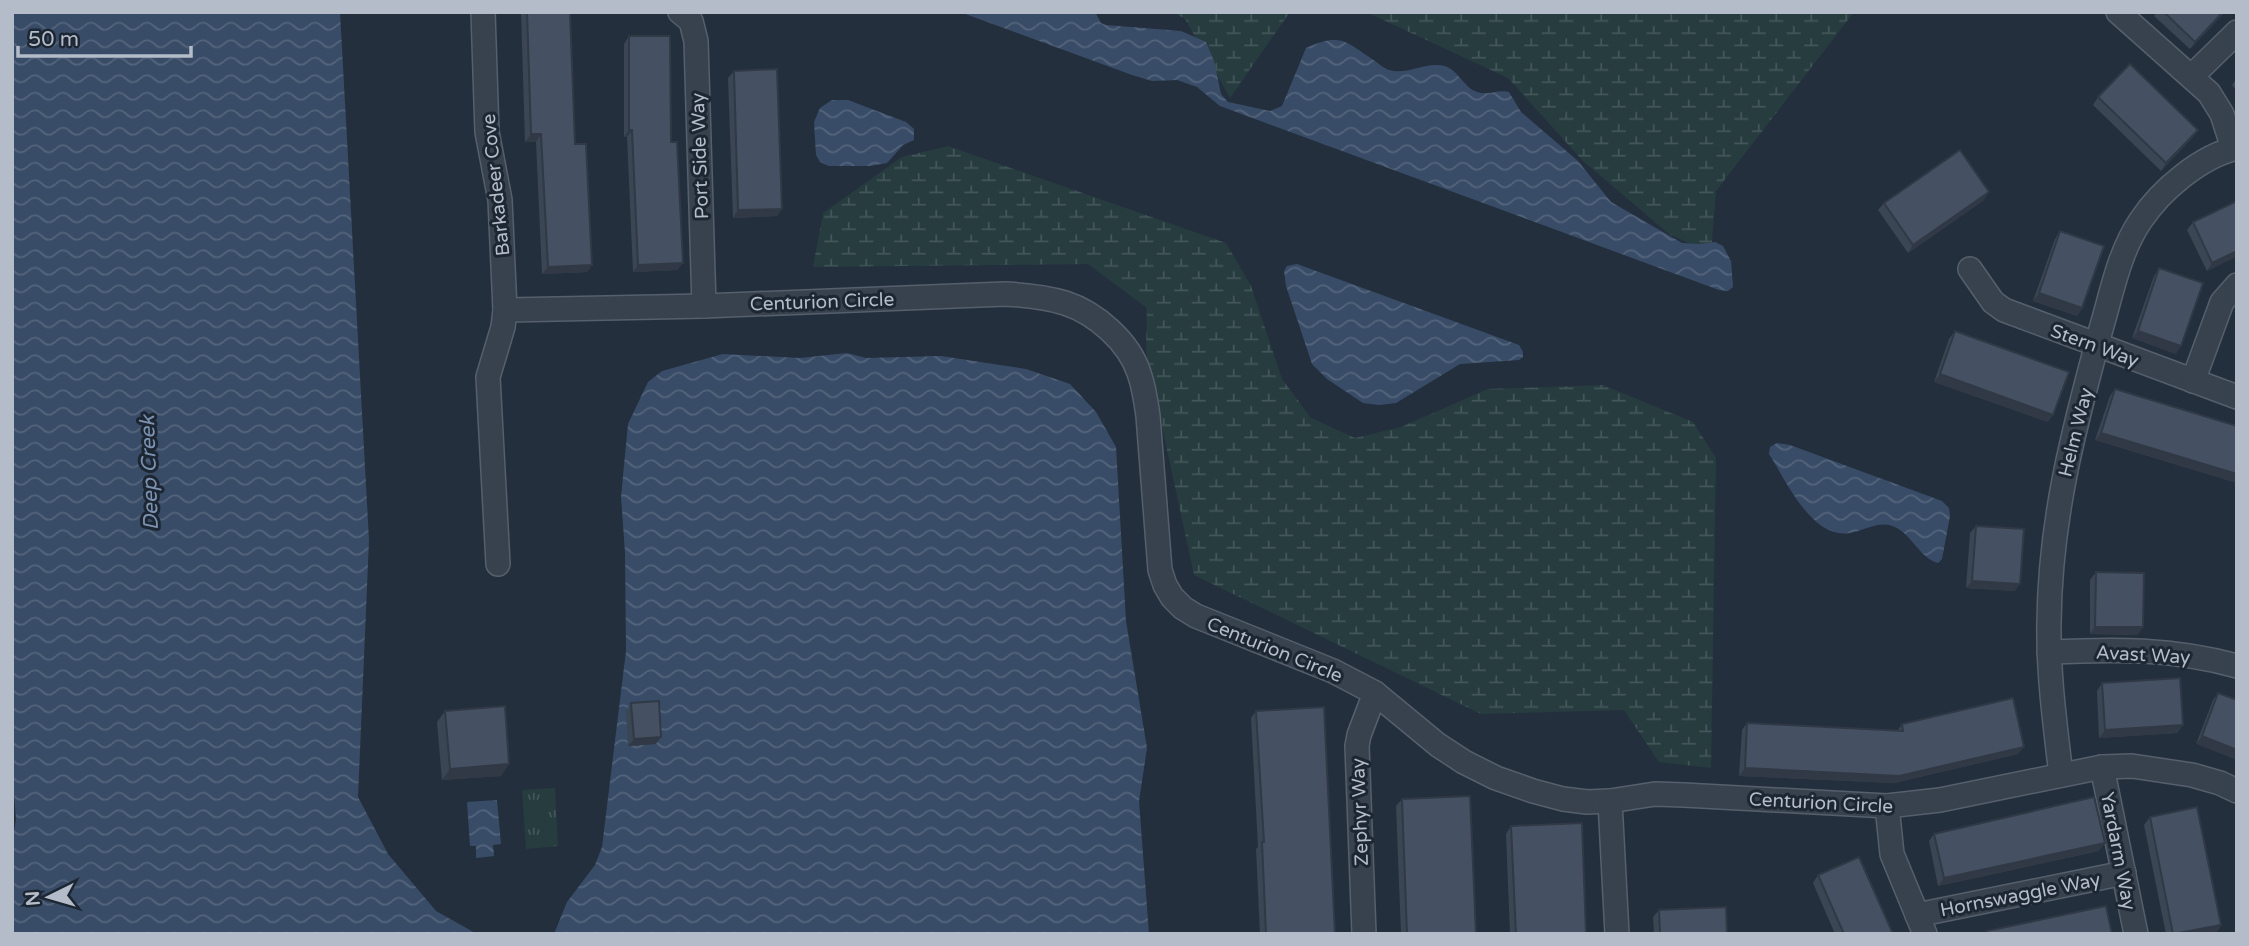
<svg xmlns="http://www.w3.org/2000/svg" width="2249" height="946" viewBox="0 0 2249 946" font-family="'Varela Round',sans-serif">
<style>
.grass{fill:url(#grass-tufts)}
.wetland{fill:url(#wetland-marsh)}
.water{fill:url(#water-waves)}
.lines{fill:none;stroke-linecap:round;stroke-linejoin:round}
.street-casing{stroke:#565f6c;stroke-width:26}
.street{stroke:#38414e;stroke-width:23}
.wall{fill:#3b4654}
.shaded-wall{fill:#303945}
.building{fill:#455162;stroke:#303945;stroke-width:2}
.labels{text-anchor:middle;stroke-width:6;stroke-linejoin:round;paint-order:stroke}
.street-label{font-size:19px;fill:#b4bcc9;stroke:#1d2633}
.water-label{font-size:21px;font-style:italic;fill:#7c92b1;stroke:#1d2633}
</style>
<defs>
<pattern id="grass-tufts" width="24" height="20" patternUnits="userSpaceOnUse" patternTransform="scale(1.75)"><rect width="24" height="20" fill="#263c3f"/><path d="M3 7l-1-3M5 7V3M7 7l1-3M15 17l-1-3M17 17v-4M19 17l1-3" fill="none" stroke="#435659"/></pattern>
<pattern id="wetland-marsh" width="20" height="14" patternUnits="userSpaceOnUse" patternTransform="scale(1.75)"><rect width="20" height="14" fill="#263c3f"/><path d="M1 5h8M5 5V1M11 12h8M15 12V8" fill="none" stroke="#435659"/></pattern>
<pattern id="water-waves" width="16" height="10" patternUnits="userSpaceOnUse" patternTransform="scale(1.75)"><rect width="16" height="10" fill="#394c67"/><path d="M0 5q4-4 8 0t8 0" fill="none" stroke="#53647b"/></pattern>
</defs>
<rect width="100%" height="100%" fill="#242f3e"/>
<!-- grass -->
<path class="grass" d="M555,788L558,846L526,849L522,790Z"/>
<!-- wetland -->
<g class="wetland">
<path d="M1173,12H1290L1230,98L1185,19Z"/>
<path d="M1366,12H1854L1716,191L1711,253L1669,234L1583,161L1508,78Z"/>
<path d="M948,146L1226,243L1251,286L1282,379L1311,418L1355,438L1401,427L1488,389L1603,385L1693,422L1716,458L1711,768L1659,762L1624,710L1481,714L1194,575L1146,352L1147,308L1088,264L813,267L823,213L902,157Z"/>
</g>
<!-- water -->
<g class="water">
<path d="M12,12H340L369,540L358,797L388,854L436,911L477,934H12V845L16,819L12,770Z"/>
<path d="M960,12H1095L1101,23L1106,25L1181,31L1206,42L1214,61L1221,94L1228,102L1270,111L1282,106L1306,48C1341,32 1346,42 1375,61C1379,64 1385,69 1389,70C1405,75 1422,64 1438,65C1457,65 1462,87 1477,92C1488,96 1498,89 1509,92L1521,112L1578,161L1611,202L1682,243L1699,244L1715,242L1723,246L1731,261L1733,287L1728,291L1719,290L1220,106L1197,87L1177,80L1152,81L1132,75Z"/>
<path d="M832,100H848L906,122L914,129V140L903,145L887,163L870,166H829L820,162L816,155L814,122L820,108Z"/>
<path d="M1297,264L1519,345L1523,352V357L1519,360L1460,364L1396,403L1379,405L1363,403L1327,379L1312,364L1286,286L1284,271L1287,266Z"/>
<path d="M847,353L866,358L941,356L1026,369L1070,384L1096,412L1116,447L1126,621L1147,748L1139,801L1149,934H554L567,902L595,865L602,847L626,651L625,552L621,497L628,424L648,382L662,371L723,354L800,358Z"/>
<path d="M1777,443L1790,445L1942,501L1949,508L1950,516L1942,559L1938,563C1919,558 1911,532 1892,526C1879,521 1863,531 1850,533C1812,540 1786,480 1769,454L1770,447Z"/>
<path d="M497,800L501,844L493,845L494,856L476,858V846H470L467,802Z"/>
</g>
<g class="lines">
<defs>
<g id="street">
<path d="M483,12L487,132L500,200L505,310L503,327L488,377L498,564"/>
<path d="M680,12L691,21L696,41L704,306"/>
<path d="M2118,12L2209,93L2222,114L2233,148"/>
<path d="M2192,76L2237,32"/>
<path d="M1970,269L1993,302L2004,310L2237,397"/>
<path d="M505,310L704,306L1005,294C1026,295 1046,297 1065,303C1096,313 1129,342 1139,373C1144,387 1146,401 1148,416L1160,570L1165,585L1172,597L1183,608L1196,616L1333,671L1358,684L1375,693L1438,745L1464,762L1496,778L1533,791L1563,799L1587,802L1610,801L1655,794L1684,795L1887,806L1940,800L2102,767L2132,766L2192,775L2220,783L2237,791"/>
<path d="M2193,381L2222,302L2237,285"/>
<path d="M2049,652C2115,649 2172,648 2237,666"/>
<path d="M2102,767L2136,934"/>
<path d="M2061,775C2055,724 2048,673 2049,622C2050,518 2074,428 2101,329C2112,292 2119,252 2141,220C2161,190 2201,156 2237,148"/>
<path d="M1610,801L1617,934"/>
<path d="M1887,806L1892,854L1925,934"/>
<path d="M1917,915L2124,873"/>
<path d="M1364,934L1357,746L1359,735L1375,693"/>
</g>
</defs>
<!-- street casing -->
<use href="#street" class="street-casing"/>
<!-- street -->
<use href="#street" class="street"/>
</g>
<!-- wall -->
<g class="wall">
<path d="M521,12H570L575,144L592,265L587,272L542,274L536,142H525Z"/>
<path d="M2157,12H2225L2190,49L2154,16Z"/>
<path d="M629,36L671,142L683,263L677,270L633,272L627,137H624V44Z"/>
<path d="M734,71L782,209L777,216L733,218L728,78Z"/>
<path d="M2237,78V91L2232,85Z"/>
<path d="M2098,97L2198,130L2192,138L2161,171L2093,105Z"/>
<path d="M1984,200L1908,253L1878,210L1884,203Z"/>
<path d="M2193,222L2237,256L2207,271L2187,230Z"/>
<path d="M2060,231L2082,308L2077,316L2033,301L2055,239Z"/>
<path d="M2159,268L2176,354L2132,338L2154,276Z"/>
<path d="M1955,331L2048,422L1934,382L1949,339Z"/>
<path d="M2115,389L2237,426V483L2095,440L2110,396Z"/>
<path d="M1976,526L2015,591L1966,588L1970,533Z"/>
<path d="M2096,572L2138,635L2090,634V580Z"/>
<path d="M2102,683L2183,725L2177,733L2099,738L2097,691Z"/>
<path d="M2218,693L2237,700L2196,744L2213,700Z"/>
<path d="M631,703L656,744L628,746L626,711Z"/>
<path d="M445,711L501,776L442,780L437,722Z"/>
<path d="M1256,711L1335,934H1260L1256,849L1258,847L1251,718Z"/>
<path d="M1747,723L1898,730L1902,724L2018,754L1894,783L1739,776L1742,730Z"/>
<path d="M1402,799L1476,934H1401L1396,806Z"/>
<path d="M2150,817L2221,925L2216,933L2210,934H2166L2144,825Z"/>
<path d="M1511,826L1586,934H1510L1506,834Z"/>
<path d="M1934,834L2099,851L1938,886L1929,841Z"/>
<path d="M1818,875L1893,934H1835L1813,883Z"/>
<path d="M1659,910L1727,934H1654L1653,917Z"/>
</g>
<!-- shaded-wall -->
<g class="shaded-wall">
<path d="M2223,12H2225L2190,49L2195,42Z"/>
<path d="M629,130H632L627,137H624Z"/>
<path d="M2198,130L2192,138L2161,171L2166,163Z"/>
<path d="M531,134H541L536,142H525Z"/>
<path d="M1989,192L1984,200L1908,253L1913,245Z"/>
<path d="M782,209L777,216L733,218L738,210Z"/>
<path d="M2237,251V256L2207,271L2212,263Z"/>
<path d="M683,263L677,270L633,272L638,265Z"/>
<path d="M592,265L587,272L542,274L548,267Z"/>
<path d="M2039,293L2082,308L2077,316L2033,301Z"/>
<path d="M2138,331L2181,346L2176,354L2132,338Z"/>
<path d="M1940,374L2053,415L2048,422L1934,382Z"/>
<path d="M2101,433L2237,474V483L2095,440Z"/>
<path d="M1972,581L2020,584L2015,591L1966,588Z"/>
<path d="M2095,627H2143L2138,635L2090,634Z"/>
<path d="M2183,725L2177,733L2099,738L2105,730Z"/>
<path d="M2202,736L2237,750V760L2196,744Z"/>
<path d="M661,737L656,744L628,746L634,739Z"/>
<path d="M2024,747L2018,754L1894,783L1739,776L1745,768Z"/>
<path d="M509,764L501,776L442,780L450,769Z"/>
<path d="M2105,843L2099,851L1938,886L1944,878Z"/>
<path d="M2221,925L2216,933L2210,934H2178Z"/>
</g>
<!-- building -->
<g class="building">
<path d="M527,12H570L575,144H586L592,265L548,267L541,134H531Z"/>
<path d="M2164,12H2223L2195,42Z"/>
<path d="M629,36H670L671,142H677L683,263L638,265L632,130H629Z"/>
<path d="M2130,64L2198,130L2166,163L2098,97Z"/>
<path d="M777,69L782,209L738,210L734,71Z"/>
<path d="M1960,150L1989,192L1913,245L1884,203Z"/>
<path d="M2237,201V251L2212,263L2193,222Z"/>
<path d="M2060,231L2104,246L2082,308L2039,293Z"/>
<path d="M2159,268L2203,283L2181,346L2138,331Z"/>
<path d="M1955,331L2069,372L2053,415L1940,374Z"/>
<path d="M2115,389L2237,426V474L2101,433Z"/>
<path d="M1976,526L2024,529L2020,584L1972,581Z"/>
<path d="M2096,572L2144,573L2143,627H2095Z"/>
<path d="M2180,678L2183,725L2105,730L2102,683Z"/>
<path d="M2218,693L2237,700V750L2202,736Z"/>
<path d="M2013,698L2024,747L1899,776L1745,768L1747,723L1903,731L1902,724Z"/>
<path d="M659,701L661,737L634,739L631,703Z"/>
<path d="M505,706L509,764L450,769L445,711Z"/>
<path d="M1324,707L1335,934H1266L1262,842H1264L1256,711Z"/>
<path d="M1470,796L1476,934H1407L1402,799Z"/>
<path d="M2094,797L2105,843L1944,878L1934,834Z"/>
<path d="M2197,807L2221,925L2173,934L2150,817Z"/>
<path d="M1582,823L1586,934H1516L1511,826Z"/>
<path d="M1859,857L1893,934H1844L1818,875Z"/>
<path d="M2106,906L2112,934H1988L1987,931Z"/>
<path d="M1726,907L1727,934H1660L1659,910Z"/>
</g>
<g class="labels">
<!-- street labels -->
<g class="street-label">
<text transform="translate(699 156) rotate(-92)" y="7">Port Side Way</text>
<text transform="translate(495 185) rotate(-96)" y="7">Barkadeer Cove</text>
<text transform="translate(822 301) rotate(-2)" y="7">Centurion Circle</text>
<text transform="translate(2095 345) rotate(20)" y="7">Stern Way</text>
<text transform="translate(2075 432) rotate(-76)" y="7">Helm Way</text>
<text transform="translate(1275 649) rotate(22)" y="7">Centurion Circle</text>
<text transform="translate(2143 654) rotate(3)" y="7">Avast Way</text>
<text transform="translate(1821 802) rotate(3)" y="7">Centurion Circle</text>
<text transform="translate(1359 812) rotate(-92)" y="7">Zephyr Way</text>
<text transform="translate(2119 851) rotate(79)" y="7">Yardarm Way</text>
<text transform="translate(2020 894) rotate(-11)" y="7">Hornswaggle Way</text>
</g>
<!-- water labels -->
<g class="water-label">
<text transform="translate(149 473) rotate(-92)" y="7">Deep Creek</text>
</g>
</g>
<!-- border -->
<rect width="2249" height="946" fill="none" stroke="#b4bcc9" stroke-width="28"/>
<!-- north arrow -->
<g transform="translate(49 897) rotate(265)" stroke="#1d2633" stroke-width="5" paint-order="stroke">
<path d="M0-5L12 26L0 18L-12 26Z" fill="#b4bcc9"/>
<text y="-10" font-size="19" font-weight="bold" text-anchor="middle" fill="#b4bcc9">N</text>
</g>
<!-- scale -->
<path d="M18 46v10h173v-10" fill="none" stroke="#b4bcc9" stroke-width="3.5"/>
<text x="28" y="46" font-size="21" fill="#b4bcc9" stroke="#1d2633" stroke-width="5" paint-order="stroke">50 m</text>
</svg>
